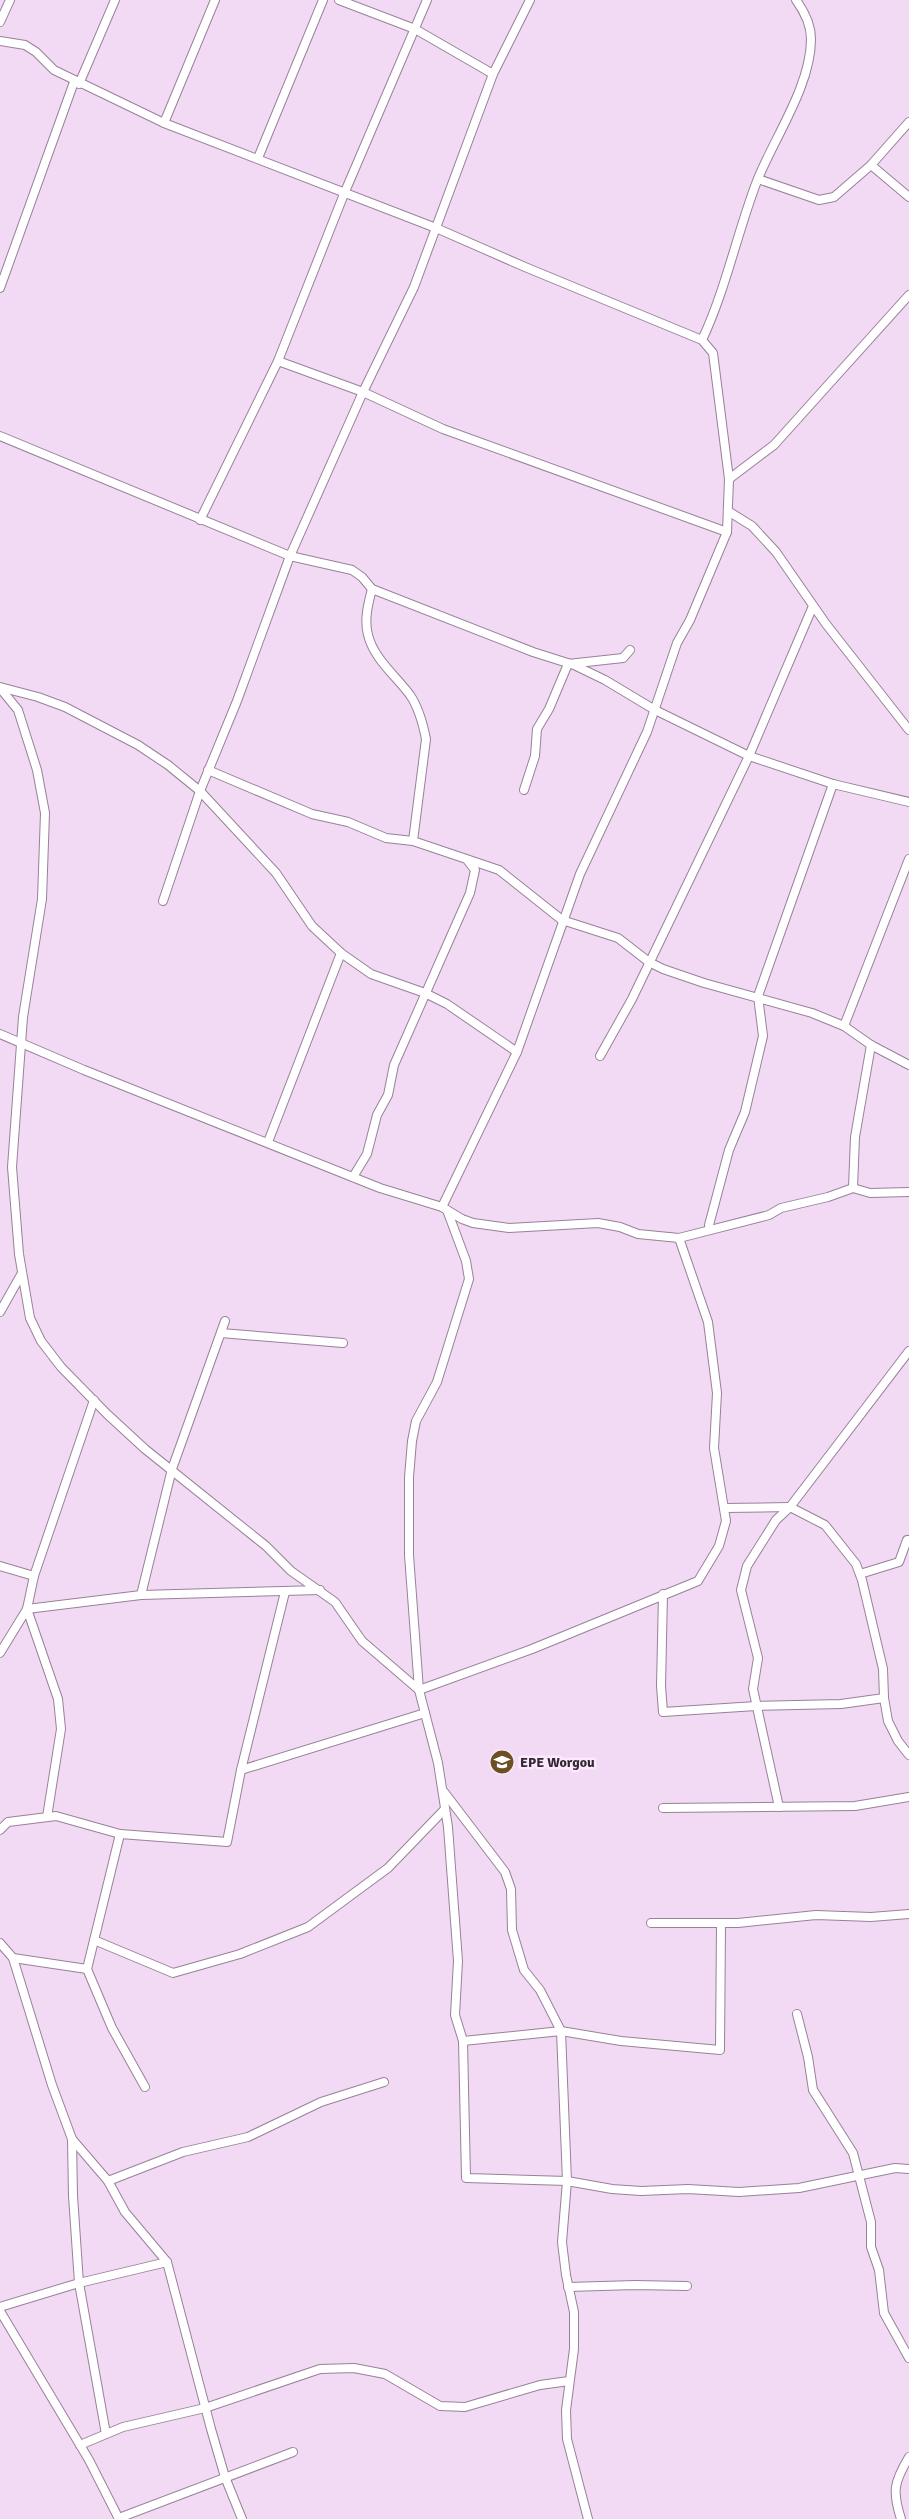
<svg xmlns="http://www.w3.org/2000/svg" width="909" height="2519" viewBox="0 0 909 2519" font-family="Signika,sans-serif">
<style>
.lines{fill:none;stroke-linecap:round;stroke-linejoin:round}
.minor-casing{stroke:#988199;stroke-width:10}
.minor{stroke:#fff;stroke-width:8}
.labels{text-anchor:middle;stroke-width:5;stroke-linejoin:round;paint-order:stroke}
.poi-label{font-size:14px;font-weight:bold;fill:#332933;stroke:#fde9fe;text-anchor:start}
</style>
<rect width="100%" height="100%" fill="#f3daf4"/>
<g class="lines">
<defs>
<g id="minor">
<path d="M339,0L415,29L493,74"/>
<path d="M0,22L10,0"/>
<path d="M0,41L25,45L36,52L54,70L164,123L436,228L525,267L702,340L713,353L729,479L727,532L690,620L677,643L647,732L580,874L517,1052L442,1207"/>
<path d="M79,84L115,0"/>
<path d="M164,123L215,0"/>
<path d="M258,158L323,0"/>
<path d="M871,165L909,122"/>
<path d="M758,179L819,200L834,197L871,165L909,197"/>
<path d="M0,288L74,82"/>
<path d="M702,340C726,289 737,233 757,181C774,138 811,86 811,39C811,26 804,11 796,0"/>
<path d="M278,361L363,392L443,429L727,532"/>
<path d="M0,436L290,556L352,570L362,577L372,589L533,652L574,665L605,680L655,710L749,756L833,784L909,802"/>
<path d="M729,479L774,445L909,295"/>
<path d="M728,511L752,526L776,552L826,624L909,730"/>
<path d="M200,520L278,361L344,194L427,0"/>
<path d="M372,589C368,604 364,620 368,635C374,659 396,676 410,695C419,708 423,724 426,739L413,841L499,870L562,920L618,938L649,962L663,969L704,983L812,1013L844,1026L871,1045L909,1065"/>
<path d="M0,687L38,697L65,707L138,745L168,765L200,791L276,873L312,926L341,953L371,974L425,993L447,1004L517,1052"/>
<path d="M0,688L18,710L37,770L45,813L42,899L23,1017L12,1167L19,1254L30,1318L41,1341L61,1367L107,1414L145,1449L266,1546L291,1571L335,1602L362,1641L419,1690"/>
<path d="M208,770L312,814L348,822L386,838L413,841"/>
<path d="M524,790L535,756L537,729L549,709L568,664L623,658L630,650"/>
<path d="M163,901L200,791L237,701L290,556L363,392L414,287L493,74L530,0"/>
<path d="M844,1026L909,859"/>
<path d="M0,1034L84,1070L380,1188L442,1207L462,1219L473,1223L509,1228L598,1223L620,1227L638,1234L679,1238L769,1215L781,1208L828,1197L853,1188L870,1193L909,1192"/>
<path d="M600,1056L632,999L749,756L813,606"/>
<path d="M268,1142L341,953"/>
<path d="M353,1177L367,1154L377,1115L388,1095L394,1065L470,893L475,870L468,861"/>
<path d="M853,1188L855,1137L871,1045"/>
<path d="M447,1210L466,1261L469,1279L437,1382L416,1421L412,1441L409,1477V1555L419,1690L438,1763L448,1827L458,1961L455,2015L463,2041L466,2178L567,2181L612,2189L641,2191L688,2189L739,2192L799,2188L895,2168L909,2169"/>
<path d="M710,1229L709,1225L729,1150L745,1112L763,1036L758,996L833,784"/>
<path d="M0,1312L22,1273"/>
<path d="M221,1333L343,1343"/>
<path d="M724,1508L790,1507L825,1525L856,1564L862,1580L883,1669L884,1698L888,1721L898,1741L909,1755"/>
<path d="M0,1566L34,1576"/>
<path d="M860,1574L899,1562L907,1540H909"/>
<path d="M663,1594L661,1686L663,1712L756,1706L841,1704L884,1698"/>
<path d="M141,1595L172,1469L225,1321"/>
<path d="M0,1653L27,1609L34,1576L94,1400"/>
<path d="M419,1690L532,1649L698,1581L719,1546L726,1521L714,1448L717,1393L708,1322L679,1238"/>
<path d="M241,1770L425,1713"/>
<path d="M444,1792L505,1872L511,1889L512,1930L524,1970L540,1990L561,2031L567,2181L562,2242L566,2275L574,2312V2349L566,2410L567,2439L588,2519"/>
<path d="M779,1807L753,1689L758,1658L741,1590L747,1566L776,1520L790,1507L909,1351"/>
<path d="M663,1808L855,1806L909,1797"/>
<path d="M47,1817L61,1729L58,1699L27,1609L141,1595L320,1590"/>
<path d="M0,1830L8,1822L56,1816L120,1834L227,1842L241,1770L285,1592"/>
<path d="M120,1834L87,1969L112,2028L145,2087"/>
<path d="M651,1923H738L816,1915L871,1917L909,1914"/>
<path d="M94,1940L173,1973L240,1954L308,1927L388,1868L445,1809"/>
<path d="M0,1943L13,1958L52,2085L72,2139L73,2196L79,2283L106,2434"/>
<path d="M13,1958L87,1969"/>
<path d="M797,2014L808,2057L813,2090L853,2153L871,2222V2247L879,2270L884,2313L909,2358"/>
<path d="M463,2041L561,2031L621,2041L720,2050L721,1924"/>
<path d="M72,2139L108,2181L125,2212L167,2262L211,2429L225,2477L242,2519"/>
<path d="M108,2181L183,2152L248,2137L321,2102L384,2082"/>
<path d="M568,2287L635,2285L687,2286"/>
<path d="M0,2307L79,2283L167,2262"/>
<path d="M0,2311L89,2460L119,2519"/>
<path d="M80,2445L123,2427L205,2408L320,2369L354,2368L385,2374L440,2406L465,2407L540,2385L569,2381"/>
<path d="M119,2518L293,2452"/>
<path d="M901,2519C892,2491 894,2482 909,2457"/>
</g>
</defs>
<!-- minor casing -->
<use href="#minor" class="minor-casing"/>
<!-- minor -->
<use href="#minor" class="minor"/>
</g>
<!-- icons -->
<defs>
<symbol id="school-disc" viewBox="-11 -11 22 22"><circle r="9.5" fill="#6b5022" stroke="#fde9fe"/><path d="M0-5L7-2L0 1L-7-2ZM-4 1L0 2.5L4 1V4Q0 6-4 4Z" fill="#fff"/></symbol>
</defs>
<g fill-rule="evenodd">
<use href="#school-disc" x="488" y="1748" width="28" height="28"/>
</g>
<g class="labels">
<!-- poi labels -->
<g class="poi-label">
<text x="520" y="1767">EPE Worgou</text>
</g>
</g>
</svg>
